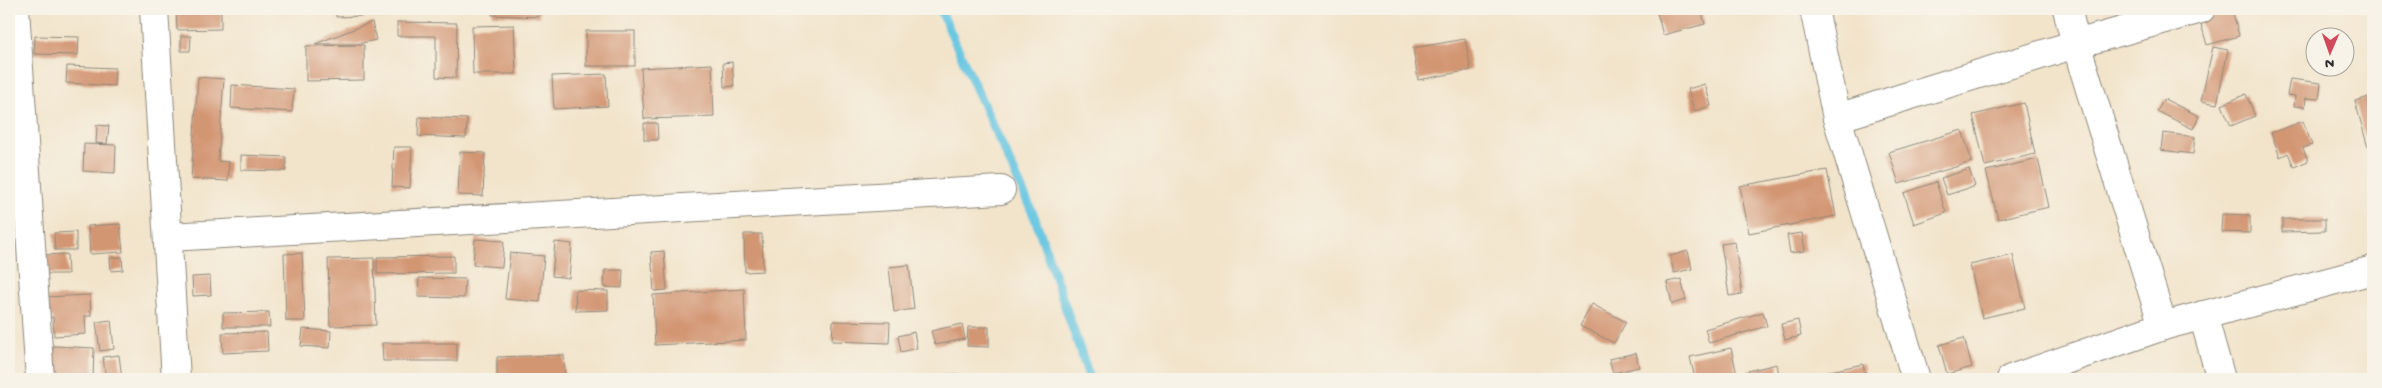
<svg xmlns="http://www.w3.org/2000/svg" width="2382" height="388" viewBox="0 0 2382 388" font-family="'Gochi Hand',sans-serif">
<style>
.lines{fill:none;stroke-linecap:round;stroke-linejoin:round}
.stream{stroke:#63c5e1;stroke-width:9}
.building{fill:#d39673}
.minor-casing{stroke:#8e887b;stroke-width:30}
.minor{stroke:#fff;stroke-width:28}
</style>
<rect width="100%" height="100%" fill="#f7f3e8"/>
<filter id="ink" filterUnits="userSpaceOnUse"><feTurbulence type="fractalNoise" baseFrequency=".02" numOctaves="2"/><feDisplacementMap in="SourceGraphic" scale="10" xChannelSelector="R" yChannelSelector="G"/><feConvolveMatrix kernelMatrix="1 2 1 2 8 2 1 2 1" color-interpolation-filters="sRGB"/></filter>
<filter id="wash" filterUnits="userSpaceOnUse"><feTurbulence type="fractalNoise" baseFrequency=".0096" numOctaves="4" result="noise"/><feDisplacementMap in="SourceGraphic" scale="20" xChannelSelector="R" yChannelSelector="G"/><feGaussianBlur stdDeviation="1.12" result="paint"/><feColorMatrix in="noise" values="0 0 0 0 0 0 0 0 0 0 0 0 0 0 0 0 0 1.4 0 .05"/><feComposite in="paint" operator="in"/></filter>
<g filter="url(#wash)">
<rect width="100%" height="100%" fill="#f2e4cb"/>
<g class="lines">
<!-- stream -->
<path class="stream" d="M940,9L1035,218L1090,379"/>
</g>
<g id="blocks">
<!-- building -->
<g class="building">
<path d="M176,9H221V29L177,30Z"/>
<path d="M336,9H363V16L336,17Z"/>
<path d="M493,9H540L539,17L492,15Z"/>
<path d="M1656,9H1701L1705,24L1663,35Z"/>
<path d="M2232,9L2239,36L2207,45L2199,17Z"/>
<path d="M372,22L376,40L357,44H315Z"/>
<path d="M397,22L457,23L456,78L436,77V36H397Z"/>
<path d="M514,25L516,74H473L472,26Z"/>
<rect x="586" y="31" width="49" height="35"/>
<path d="M35,36L79,37L78,55L34,54Z"/>
<path d="M181,36H191L190,51H181Z"/>
<path d="M1465,39L1471,70L1418,80L1413,48Z"/>
<path d="M364,45V80L306,81V46Z"/>
<path d="M2213,47L2228,50L2217,104L2201,101Z"/>
<path d="M732,62L734,86L724,87L723,63Z"/>
<path d="M712,64L714,117L644,119L641,68Z"/>
<path d="M67,66L115,68L114,86L66,83Z"/>
<path d="M606,74L608,106L554,109L552,76Z"/>
<path d="M198,77L224,79L218,161L229,162L228,181L191,179Z"/>
<path d="M2290,79L2321,83L2319,99L2306,98L2305,107L2294,106L2295,96L2287,95Z"/>
<path d="M1705,84L1711,106L1694,111L1688,89Z"/>
<path d="M232,85L294,89L292,112L231,108Z"/>
<path d="M2246,94L2255,116L2231,126L2222,105Z"/>
<path d="M2373,96V166L2355,101Z"/>
<path d="M2164,99L2199,116L2193,129L2157,111Z"/>
<path d="M2024,103L2035,154L1985,166L1973,115Z"/>
<path d="M419,117L467,119L466,138L418,136Z"/>
<path d="M2303,121L2312,145L2303,148L2308,161L2294,167L2288,153L2280,157L2271,133Z"/>
<path d="M644,123H657L658,140H644Z"/>
<path d="M97,125L109,126L107,144L96,143Z"/>
<path d="M1962,130L1972,162L1899,184L1889,152Z"/>
<path d="M2163,133L2195,137L2193,154L2161,150Z"/>
<path d="M84,144L116,145L115,173L83,171Z"/>
<path d="M394,147H412L410,188L392,187Z"/>
<path d="M460,152L485,153L483,196L458,195Z"/>
<path d="M241,155L286,157V171L241,170Z"/>
<path d="M2038,159L2049,207L1998,219L1986,171Z"/>
<path d="M1969,169L1975,186L1947,195L1941,178Z"/>
<path d="M1827,170L1836,216L1749,233L1740,186Z"/>
<path d="M1936,182L1946,213L1914,224L1904,193Z"/>
<path d="M2222,214L2250,215V233L2221,232Z"/>
<path d="M2282,219H2325V231L2282,232Z"/>
<path d="M120,224L123,252L90,254L88,226Z"/>
<path d="M76,232V250H55L54,233Z"/>
<path d="M1802,233L1805,251L1790,253L1787,235Z"/>
<path d="M744,234H762L763,271L745,272Z"/>
<path d="M475,239L504,241L502,267L473,265Z"/>
<path d="M555,242L572,244L569,278L552,276Z"/>
<path d="M1735,242L1742,294L1729,296L1721,244Z"/>
<path d="M664,251L667,290L654,291L651,252Z"/>
<path d="M1688,251L1692,269L1674,273L1670,256Z"/>
<path d="M302,253L305,321H286L284,254Z"/>
<path d="M510,253L544,256L540,302L505,299Z"/>
<path d="M67,254L68,274H43V255Z"/>
<path d="M2013,255L2025,308L1982,318L1970,265Z"/>
<path d="M454,256V273L377,274V257Z"/>
<path d="M122,257L123,270L111,271L110,258Z"/>
<path d="M374,258L376,325L330,326L328,259Z"/>
<path d="M909,265L914,309L894,312L889,267Z"/>
<path d="M605,270H623L622,288L604,287Z"/>
<path d="M210,276L211,295L193,296L192,277Z"/>
<path d="M419,278L465,279L464,298L418,297Z"/>
<path d="M1681,279L1686,300L1672,304L1667,282Z"/>
<path d="M744,289L746,340L655,345L653,295Z"/>
<path d="M575,290L608,291V310L576,311Z"/>
<path d="M90,295L91,316H85L86,334L54,336L53,317L45,318L44,297Z"/>
<path d="M1592,304L1626,322L1614,343L1580,326Z"/>
<path d="M269,312L270,327H223V313Z"/>
<path d="M1763,312L1767,326L1709,343L1705,329Z"/>
<path d="M111,320L114,349L100,351L96,322Z"/>
<path d="M1798,320L1801,336L1785,340L1781,324Z"/>
<path d="M833,321L890,322L889,343L832,341Z"/>
<path d="M962,324L965,339L935,345L931,331Z"/>
<path d="M968,327H989V347L967,346Z"/>
<path d="M303,329L331,331L330,348L301,346Z"/>
<path d="M267,332L268,351L223,353L222,333Z"/>
<path d="M914,332L917,348L901,352L898,336Z"/>
<path d="M1964,338L1972,367L1947,374L1939,345Z"/>
<path d="M382,343H457V361H383Z"/>
<path d="M53,346L94,348L93,379H52Z"/>
<path d="M1731,348L1738,379H1695L1690,357Z"/>
<path d="M1636,353L1639,367L1613,373L1609,359Z"/>
<path d="M119,355L122,379H106L103,357Z"/>
<path d="M564,355L565,379H497V357Z"/>
<path d="M1777,364L1780,379H1749L1748,371Z"/>
<path d="M1863,364L1866,379H1828L1826,372Z"/>
<rect x="943" y="375" width="15" height="4"/>
</g>
</g>
</g>
<g filter="url(#ink)">
<use href="#blocks" fill-opacity="0" stroke="#8e887b" stroke-width="1"/>
<g class="lines">
<defs>
<g id="minor">
<path d="M15,9L40,379"/>
<path d="M154,9L176,379"/>
<path d="M1814,9L1837,118L1916,379"/>
<path d="M2067,9L2076,44L2163,326"/>
<path d="M1837,118L2076,44L2201,9"/>
<path d="M169,237L1001,190"/>
<path d="M2203,315L2221,379"/>
<path d="M2011,379L2163,326L2373,270"/>
</g>
</defs>
<!-- minor casing -->
<use href="#minor" class="minor-casing"/>
<!-- minor -->
<use href="#minor" class="minor"/>
</g>
</g>
<!-- margin -->
<rect width="2382" height="388" fill="none" stroke="#f7f3e8" stroke-width="30"/>
<!-- north arrow -->
<g transform="translate(2330 52) rotate(182)"><circle r="24" fill="#f7f3e8" stroke="#a5a39c"/>
<path d="M0-4L9 19L0 12L-9 19Z" fill="#d1495b"/>
<text y="-8" font-size="14" font-weight="bold" text-anchor="middle" fill="#2b2b2b">N</text>
</g>
</svg>
